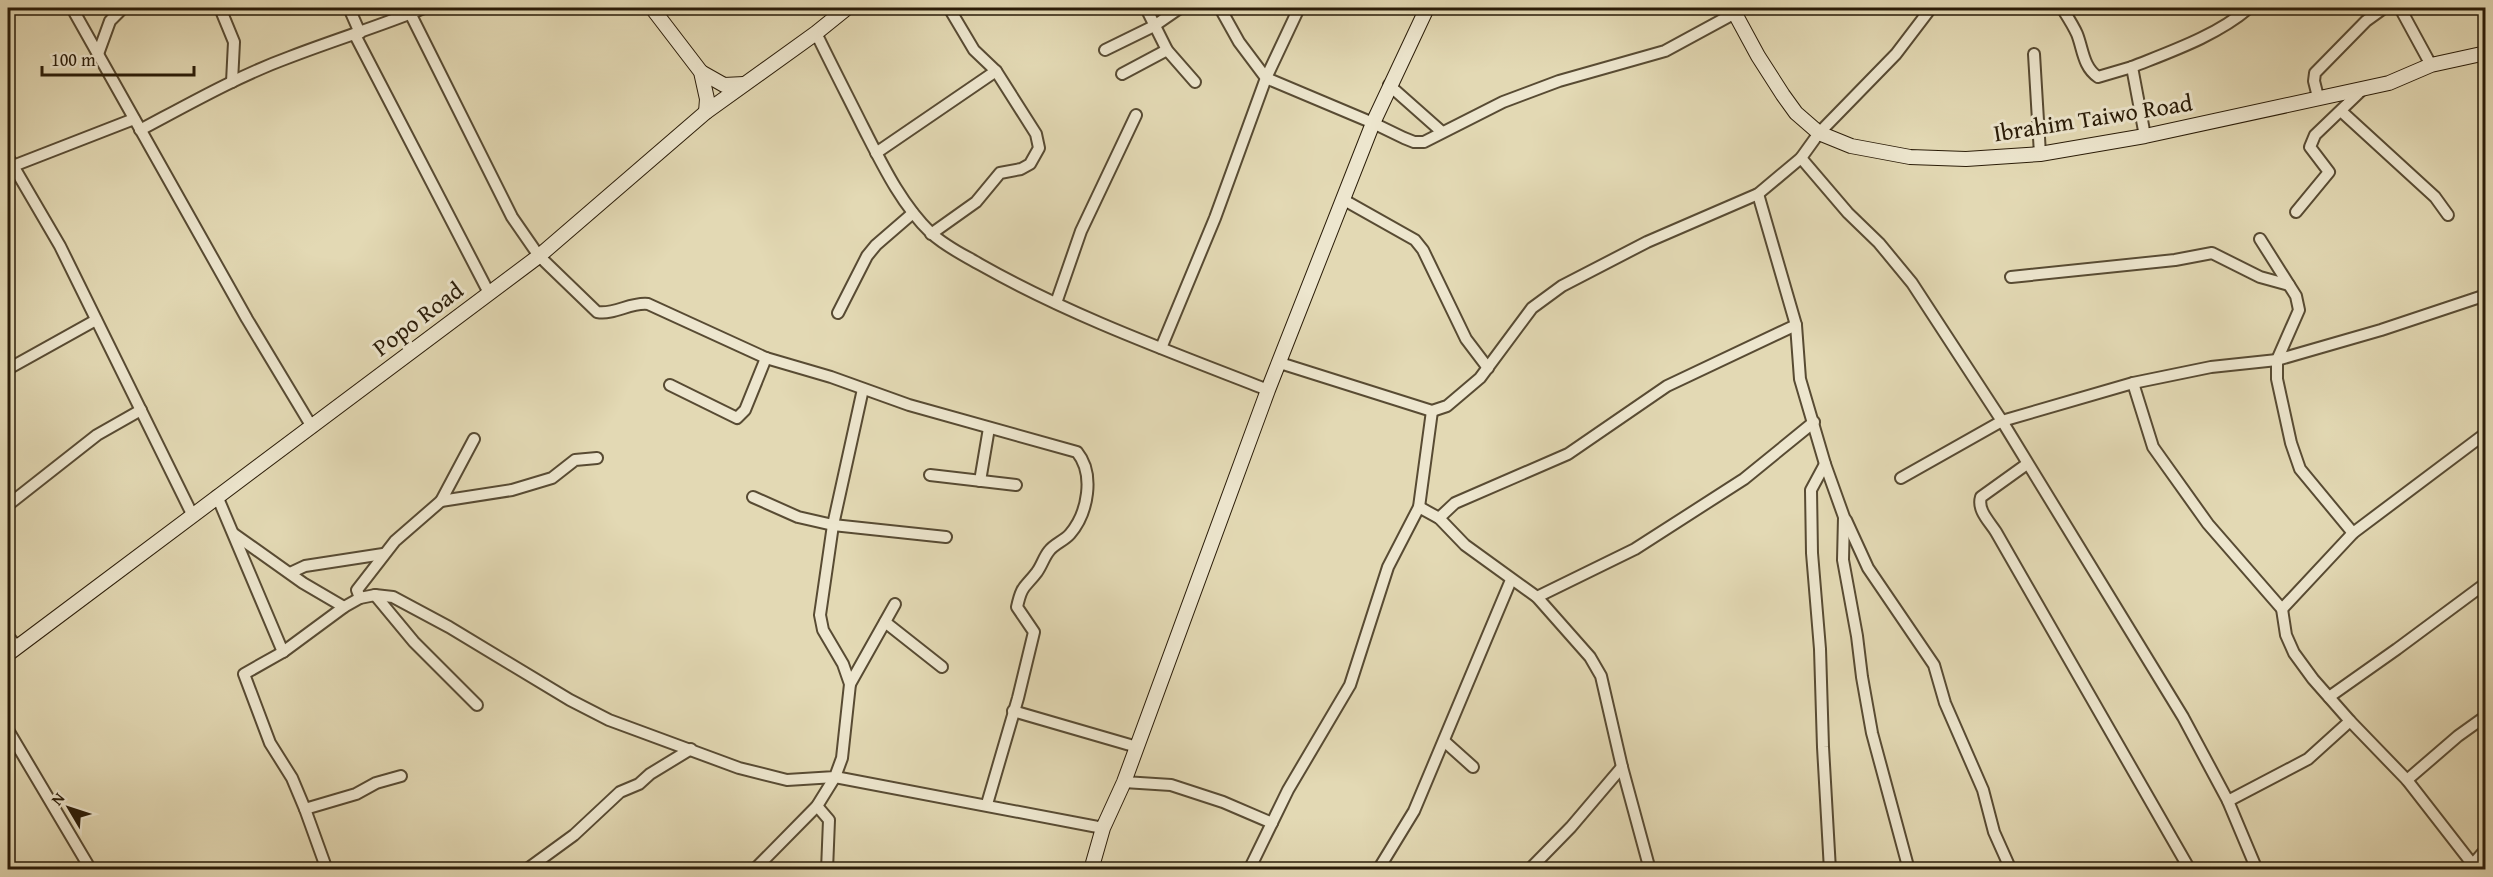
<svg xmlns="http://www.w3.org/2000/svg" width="2493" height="877" viewBox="0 0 2493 877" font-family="'Gentium Book Plus',serif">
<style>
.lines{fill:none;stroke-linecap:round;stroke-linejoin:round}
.street-casing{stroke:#584b33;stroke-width:14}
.secondary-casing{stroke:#2a1c08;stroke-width:16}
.street{stroke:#ede6ce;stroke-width:10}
.secondary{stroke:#ede6ce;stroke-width:14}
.labels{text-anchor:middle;stroke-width:6;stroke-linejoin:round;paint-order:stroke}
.street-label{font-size:24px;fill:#2a1c08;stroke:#ede6ce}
</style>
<rect width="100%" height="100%" fill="#e3d9b4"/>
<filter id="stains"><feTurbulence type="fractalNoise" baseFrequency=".00333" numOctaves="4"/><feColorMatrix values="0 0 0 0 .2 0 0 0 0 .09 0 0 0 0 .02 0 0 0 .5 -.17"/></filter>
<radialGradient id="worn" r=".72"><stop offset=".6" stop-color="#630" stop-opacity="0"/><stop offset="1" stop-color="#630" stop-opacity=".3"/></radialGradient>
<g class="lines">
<defs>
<g id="street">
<path d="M72,8L247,319L312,427"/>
<path d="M220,8L234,42L232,82"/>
<path d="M349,8L360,33"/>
<path d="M1146,8L1167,50L1195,82"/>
<path d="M1220,8L1239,42L1266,78L1373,123L1404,138L1414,142H1424L1503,102L1559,81L1665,51L1735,13"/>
<path d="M2062,8C2067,16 2073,25 2077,34C2083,49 2083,67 2098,77L2132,67"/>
<path d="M2400,8L2431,65"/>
<path d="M410,13L512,217L539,256L597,312C615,315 630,302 648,304L766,358L831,377L909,405L1077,452C1095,474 1088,513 1070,534C1064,541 1054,544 1049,551C1044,557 1042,565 1037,572C1025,588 1022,584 1017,607L1034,632L1018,698L987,804"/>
<path d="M816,33C831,64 847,95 863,127C882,164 901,204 931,233C946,247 964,255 981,265C1071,316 1171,352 1268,390"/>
<path d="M355,35L489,293"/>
<path d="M1105,50L1154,26L1180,8"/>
<path d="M98,54L110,21L123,8"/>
<path d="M2034,54L2040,154"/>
<path d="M1122,74L1167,50"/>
<path d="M1389,85L1442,132"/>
<path d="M2318,97L2314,81L2315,73L2366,21L2384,8"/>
<path d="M2341,111L2435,197L2448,215"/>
<path d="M140,130C189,104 238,76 290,57C334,40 380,26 424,8"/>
<path d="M2145,136L2132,67C2172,51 2216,36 2249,8"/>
<path d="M876,153L996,71"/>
<path d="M8,157L60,246L192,514"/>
<path d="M1801,158L1848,213L1879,243L1912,283L2002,421L2183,717L2228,801L2257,870"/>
<path d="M8,168L134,119"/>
<path d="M1758,194L1796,325L1800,379L1825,464L1844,517L1843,560L1857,636L1862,677L1872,733L1909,870"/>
<path d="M1344,200L1415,240L1423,250L1466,339L1488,368"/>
<path d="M2296,212L2329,172L2310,147L2315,135L2364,88"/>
<path d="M931,234L976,202L1000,173L1021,169L1030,164L1039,148L1036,134L996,71L974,50L949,8"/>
<path d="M2260,239L2296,296L2299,310L2277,360V379L2291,443L2300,469L2353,533"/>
<path d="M2011,277L2175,260L2212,253L2260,277L2289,285"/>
<path d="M1056,303L1081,231L1136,115"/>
<path d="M838,313L867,256L876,245L913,213"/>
<path d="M1161,348L1215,218L1266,78L1299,8"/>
<path d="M1280,363L1432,411L1447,406L1480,378L1532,308L1562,286L1647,242L1758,194L1801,158L1819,133L1896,54L1931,8"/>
<path d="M8,369L96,320"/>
<path d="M2133,383L2153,447L2208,524L2282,609L2286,635L2294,653L2313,679L2350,721L2407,780L2477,870"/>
<path d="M670,385L737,418L745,410L766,358"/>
<path d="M1825,464L1811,490L1812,553L1820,649L1823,747L1830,870"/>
<path d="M2027,464L1981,497C1977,510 1989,521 1996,532L2190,870"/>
<path d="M930,475L1016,485"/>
<path d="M1901,478L2002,421L2133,383L2211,367L2277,360L2381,330L2486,295"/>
<path d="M980,481L989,428"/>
<path d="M217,496L283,652"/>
<path d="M753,497L798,517L833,525L946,537"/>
<path d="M441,501L512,490L552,478L575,460L597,458"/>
<path d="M8,505L97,435L141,410"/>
<path d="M1419,507L1439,518L1465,545L1537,597L1590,657L1601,676L1622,767L1650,870"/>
<path d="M1439,518L1455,503L1568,454L1667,386L1796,325"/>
<path d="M1846,520L1868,568L1934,665L1945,703L1983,790L1994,832L2011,870"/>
<path d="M234,534L303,583L344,607"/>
<path d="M290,573L305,566L383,554"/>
<path d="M375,595L414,642L477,705"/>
<path d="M1537,597L1635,549L1744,479L1814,422"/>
<path d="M360,598L357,590L395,541L441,501L474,439"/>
<path d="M2282,609L2353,533L2486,433"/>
<path d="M885,622L942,667"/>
<path d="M8,636L17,647"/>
<path d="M850,684L895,604"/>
<path d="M2329,697L2397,649L2486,583"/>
<path d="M1013,711L1137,747"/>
<path d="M8,730L91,870"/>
<path d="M1444,741L1473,767"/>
<path d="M2407,780L2458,736L2486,716"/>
<path d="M1124,782L1171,785L1223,802L1272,823"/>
<path d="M2228,801L2308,759L2350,721"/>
<path d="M817,806L829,820L827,870"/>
<path d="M305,809L356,794L376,783L401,776"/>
<path d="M2473,864L2486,849"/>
<path d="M327,870L305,809L292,778L270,743L244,674L283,652L344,607L360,598L375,595L393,597L449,627L570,700L609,720L739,768L787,780L835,777L842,758L850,684L843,664L823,630L820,615L833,525L863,389"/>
<path d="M526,870L574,835L620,792L639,784L650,774L691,749"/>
<path d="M754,870L817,806L835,777L1103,828"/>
<path d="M1249,870L1288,790L1350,685L1388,567L1419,507L1432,411"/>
<path d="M1378,870L1414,811L1511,580"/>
<path d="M1529,870L1571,827L1622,767"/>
</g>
<g id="secondary">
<path d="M652,8L701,72L707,99L706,112"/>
<path d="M1732,8L1758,56L1783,95L1796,113L1819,133L1851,146L1910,157L1966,159L2040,154L2145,136L2389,83L2431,65L2486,53"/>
<path d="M701,72L724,85L744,84"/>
<path d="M8,654L539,256L706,112L816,33L847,8"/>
<path d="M1091,870L1103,828L1124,782L1268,390L1373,123L1427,8"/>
</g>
</defs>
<!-- street casing -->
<use href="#street" class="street-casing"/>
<!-- secondary casing -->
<use href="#secondary" class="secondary-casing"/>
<!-- street -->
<use href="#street" class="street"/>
<!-- secondary -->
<use href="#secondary" class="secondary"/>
</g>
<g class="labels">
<!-- street labels -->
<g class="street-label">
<text transform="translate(2093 118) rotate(-9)" y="8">Ibrahim Taiwo Road</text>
<text transform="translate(418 319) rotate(-37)" y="8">Popo Road</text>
</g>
</g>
<!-- margin -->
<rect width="2493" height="877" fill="none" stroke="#e3d9b4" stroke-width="30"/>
<rect x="9" y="9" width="2475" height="859" fill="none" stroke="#2a1c08" stroke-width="3"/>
<rect x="15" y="15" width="2463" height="847" fill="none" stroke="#2a1c08" stroke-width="1.5"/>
<!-- north arrow -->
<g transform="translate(69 808) rotate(309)" stroke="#ede6ce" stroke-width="4.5" paint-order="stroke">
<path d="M0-4.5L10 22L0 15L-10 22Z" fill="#2a1c08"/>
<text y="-9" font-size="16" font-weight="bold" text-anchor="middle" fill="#2a1c08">N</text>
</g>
<!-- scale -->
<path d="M42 66v9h152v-9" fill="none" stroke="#2a1c08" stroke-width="3"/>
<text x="51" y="66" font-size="18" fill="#2a1c08" stroke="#ede6ce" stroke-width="4.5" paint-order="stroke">100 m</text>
<rect width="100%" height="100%" filter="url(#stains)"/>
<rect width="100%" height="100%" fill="url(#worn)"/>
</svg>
